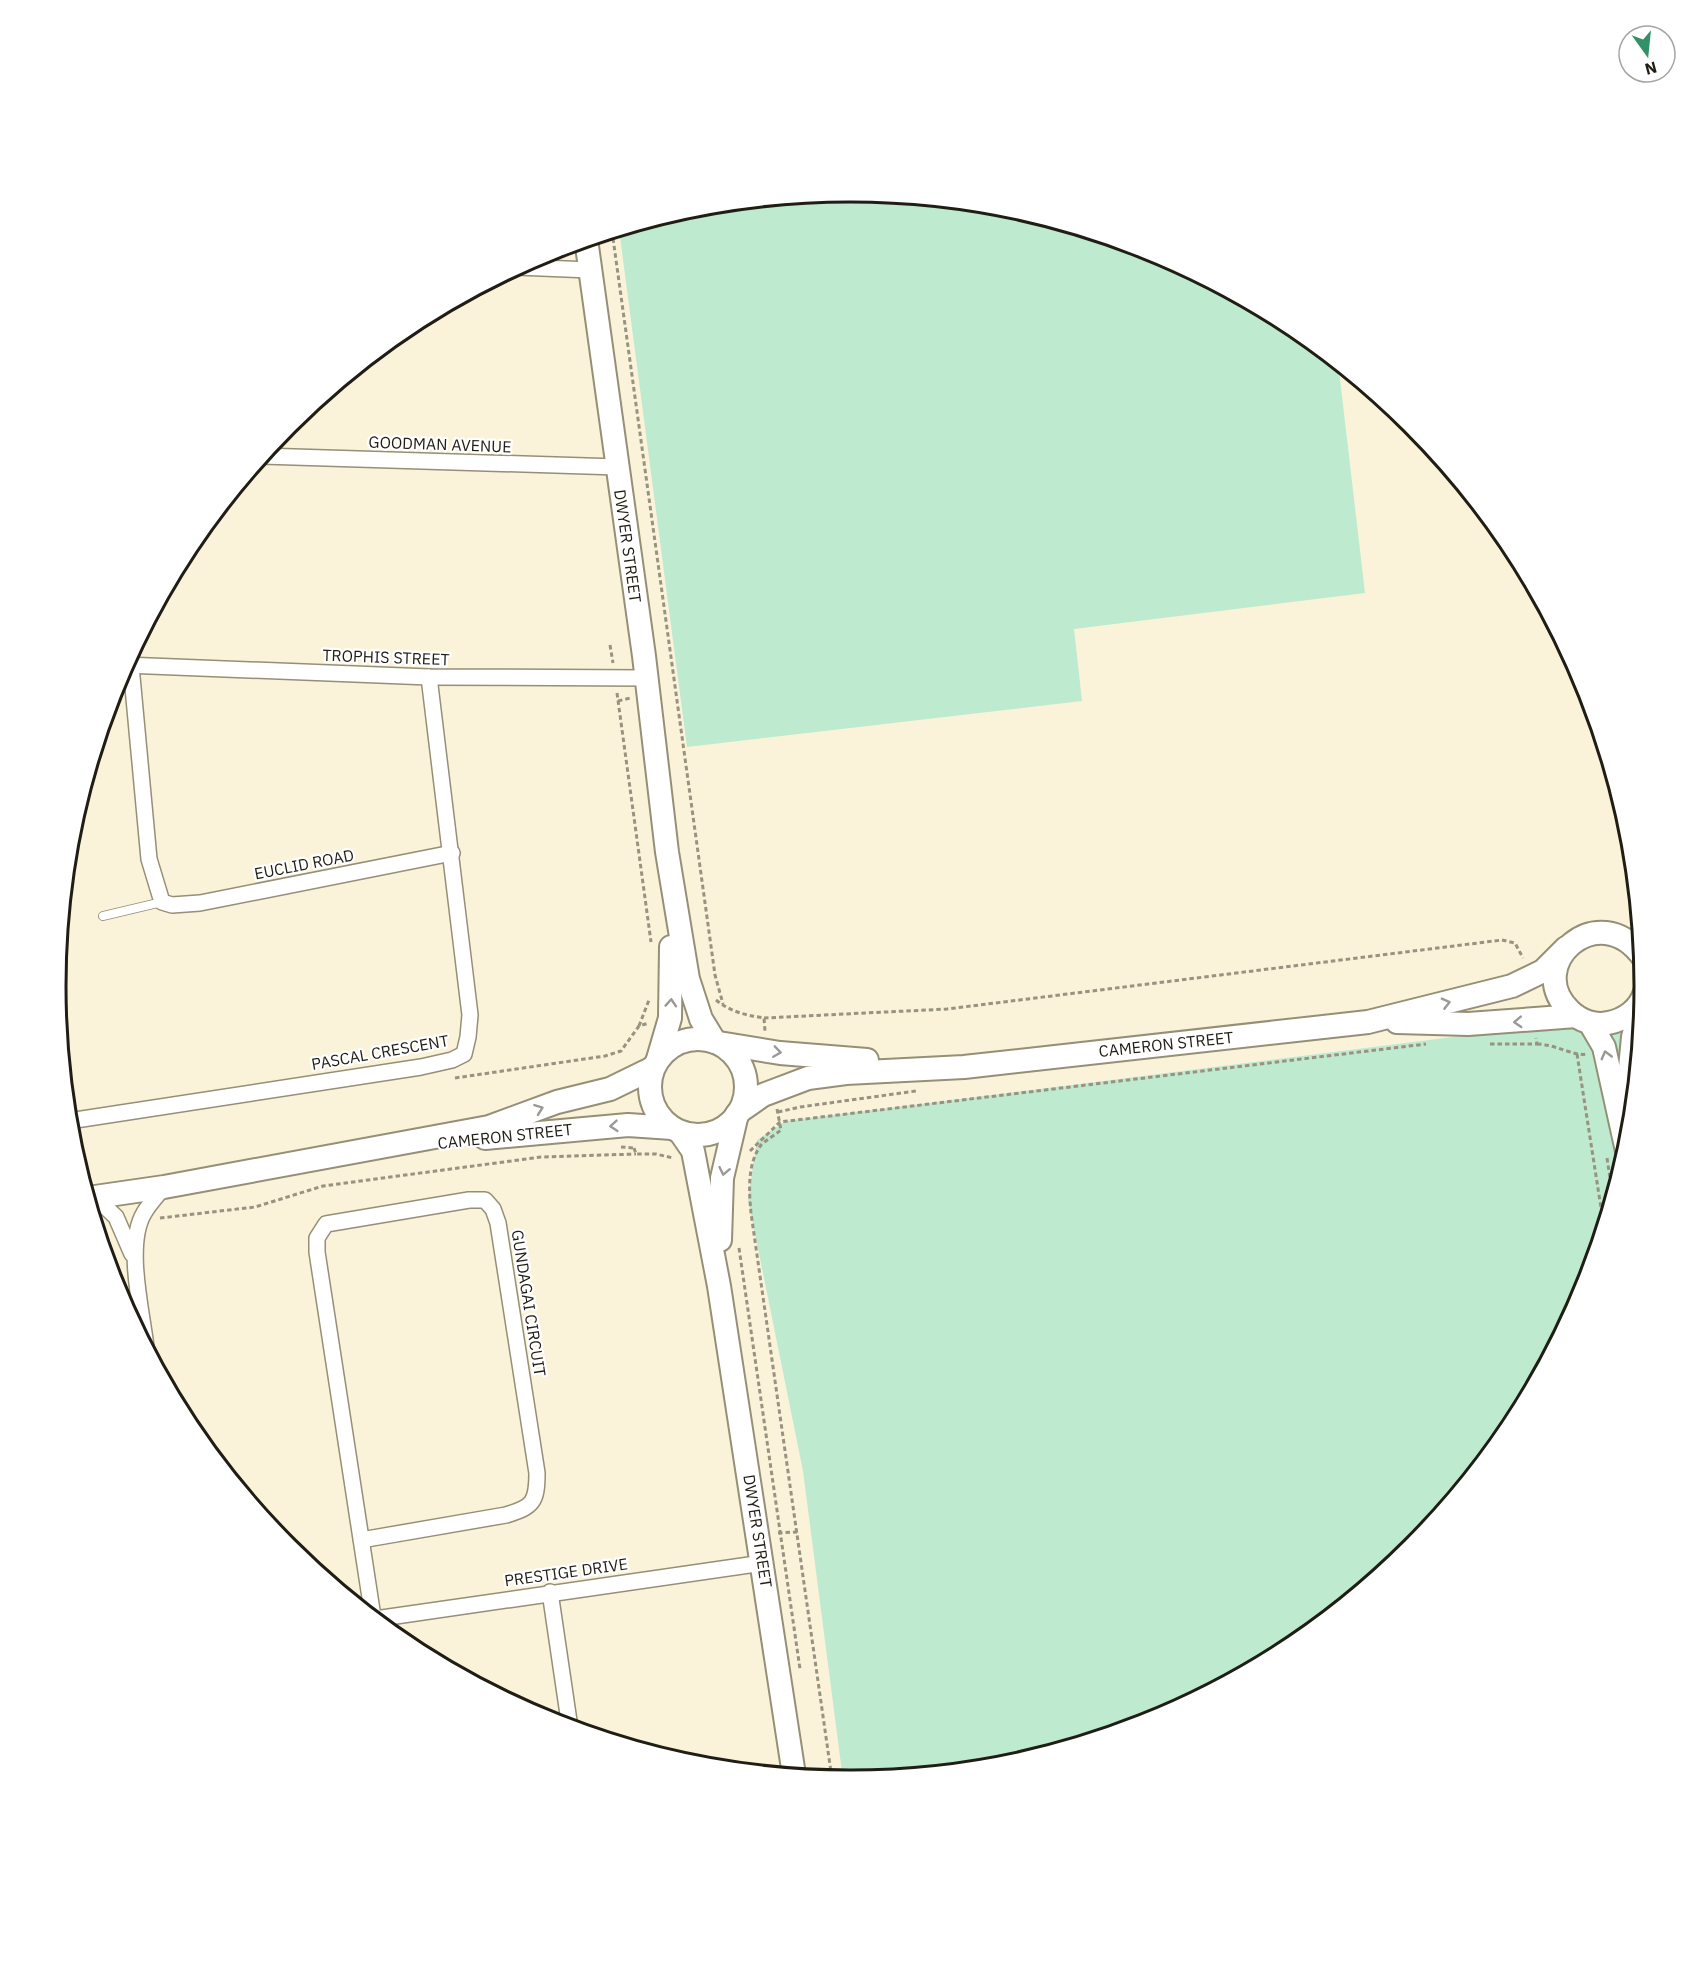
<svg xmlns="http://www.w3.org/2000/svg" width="1701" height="1972" viewBox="0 0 1701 1972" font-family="'IBM Plex Sans',sans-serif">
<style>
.green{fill:#beeacf}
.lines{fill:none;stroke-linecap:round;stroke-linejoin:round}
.lane-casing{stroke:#958f77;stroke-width:10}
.street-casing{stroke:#958f77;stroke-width:18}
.secondary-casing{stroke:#958f77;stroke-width:26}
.path{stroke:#989380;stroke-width:3;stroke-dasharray:4.5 3;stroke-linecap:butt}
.lane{stroke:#fff;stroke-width:8}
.street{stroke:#fff;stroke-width:15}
.secondary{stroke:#fff;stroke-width:22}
.oneway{stroke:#9b9995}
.labels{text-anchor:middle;stroke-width:4.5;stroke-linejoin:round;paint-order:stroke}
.street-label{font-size:16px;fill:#201d14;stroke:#fff}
.rim{fill:none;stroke:#201d14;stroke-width:3}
</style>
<rect width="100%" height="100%" fill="#faf3d9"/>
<!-- green -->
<g class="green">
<path d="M851,191L1006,206L1155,252L1292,325L1338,362L1365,593L1074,629L1082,701L687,747L619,229L696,206Z"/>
<path d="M1643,1013L1630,1141L1585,1291L1511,1428L1412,1548L1292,1647L1154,1721L1005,1766L843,1780L803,1471L748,1199L757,1140L786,1121Z"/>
</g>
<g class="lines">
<defs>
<path id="lane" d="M103,916L162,902"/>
<g id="street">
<path d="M517,267L590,270"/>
<path d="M262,456L618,467"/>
<path d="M125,665L429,677L646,678"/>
<path d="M131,666L149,859L162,902L172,905L200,903L452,853"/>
<path d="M69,1121L421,1067L452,1060L464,1054L468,1037L470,1015L429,677"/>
<path d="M95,1197L116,1217L132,1254"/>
<path d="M146,1347C142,1311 125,1245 144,1213C149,1204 157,1196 164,1187"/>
<path d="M361,1540L506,1515C533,1507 537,1502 537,1473L498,1223L493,1209L485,1200H469L326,1224L317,1238V1252L373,1617"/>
<path d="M550,1592L570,1728"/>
<path d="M375,1619L763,1563"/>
</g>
<g id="secondary">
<path d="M586,239L644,656L667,852L688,979L701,1019L715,1042"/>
<path d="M1643,957C1598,895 1522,966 1570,1011C1580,1021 1595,1026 1608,1023C1625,1020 1640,1009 1645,992"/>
<path d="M1397,1022L1468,1024L1576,1016"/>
<path d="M1590,1023L1604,1047L1627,1151"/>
<circle cx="698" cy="1087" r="48"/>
<path d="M719,1043L780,1053L867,1060"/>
<path d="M658,1059L670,1018L671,947"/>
<path d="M740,1111L763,1095L808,1078L846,1073L964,1067L1368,1022L1512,986L1543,971L1566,948"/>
<path d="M1624,1130L1633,1037L1643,1001"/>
<path d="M680,1132L693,1151L719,1286L794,1775"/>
<path d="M485,1138L628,1125L672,1128"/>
<path d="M88,1198L164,1187L489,1127L557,1102L610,1089L653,1068"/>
<path d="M720,1240L722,1178L737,1114"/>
</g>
</defs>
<!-- lane casing -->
<use href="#lane" class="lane-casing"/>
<!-- street casing -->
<use href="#street" class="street-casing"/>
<!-- secondary casing -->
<use href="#secondary" class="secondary-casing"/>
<!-- path -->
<g class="path">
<path d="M612,231L715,975L723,1004"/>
<path d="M610,645L613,663"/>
<path d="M617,693L651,942"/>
<path d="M618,701L630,698"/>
<path d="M716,1000C731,1012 745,1015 764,1018L765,1031"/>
<path d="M764,1018L947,1009L1502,940L1515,943L1523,958"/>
<path d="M639,1026L649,1000"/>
<path d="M1490,1044H1537L1536,1038"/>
<path d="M1537,1044C1555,1044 1575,1057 1587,1054"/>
<path d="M1577,1054L1604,1227"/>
<path d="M455,1078L605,1056L621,1051L639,1026L649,1023"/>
<path d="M777,1109L781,1130C775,1135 766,1140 761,1145C747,1164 749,1191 751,1213L832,1779"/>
<path d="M778,1112L800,1107L916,1091"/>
<path d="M621,1147L634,1148"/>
<path d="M634,1148L636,1154H656L673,1158"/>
<path d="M750,1151L780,1122L1426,1044"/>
<path d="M1607,1158L1613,1198"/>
<path d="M160,1218L255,1207L323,1186L541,1157L636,1154"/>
<path d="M739,1248L800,1669"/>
<path d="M778,1533L797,1532"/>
</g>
<!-- lane -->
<use href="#lane" class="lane"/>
<!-- street -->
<use href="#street" class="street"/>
<!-- secondary -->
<use href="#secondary" class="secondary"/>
</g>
<!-- one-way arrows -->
<defs><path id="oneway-chevron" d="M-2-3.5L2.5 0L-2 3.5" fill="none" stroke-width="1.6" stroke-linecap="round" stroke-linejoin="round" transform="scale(1.5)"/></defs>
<g class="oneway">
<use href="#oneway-chevron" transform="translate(671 1003) rotate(-86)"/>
<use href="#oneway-chevron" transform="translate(1446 1003) rotate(-14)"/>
<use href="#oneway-chevron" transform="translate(1518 1022) rotate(177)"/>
<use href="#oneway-chevron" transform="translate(777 1052) rotate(8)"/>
<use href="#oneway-chevron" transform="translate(1606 1055) rotate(-105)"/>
<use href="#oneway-chevron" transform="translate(539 1109) rotate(-20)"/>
<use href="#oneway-chevron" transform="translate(614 1126) rotate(175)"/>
<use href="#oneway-chevron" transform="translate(724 1171) rotate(102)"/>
</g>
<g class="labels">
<!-- street labels -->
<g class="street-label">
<text transform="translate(440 444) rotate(2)" y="6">GOODMAN AVENUE</text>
<text transform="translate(628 546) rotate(82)" y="6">DWYER STREET</text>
<text transform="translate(386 657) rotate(2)" y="6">TROPHIS STREET</text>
<text transform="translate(304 864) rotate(-11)" y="6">EUCLID ROAD</text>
<text transform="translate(1166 1044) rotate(-6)" y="6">CAMERON STREET</text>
<text transform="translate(380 1052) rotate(-10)" y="6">PASCAL CRESCENT</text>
<text transform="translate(505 1136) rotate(-6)" y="6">CAMERON STREET</text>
<text transform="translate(529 1303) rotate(81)" y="6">GUNDAGAI CIRCUIT</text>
<text transform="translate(758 1531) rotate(81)" y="6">DWYER STREET</text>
<text transform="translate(566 1572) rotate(-8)" y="6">PRESTIGE DRIVE</text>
</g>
</g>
<!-- crop -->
<path d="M0 0H1701V1972H0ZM66 986a784 784 0 1 1 1568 0a784 784 0 1 1-1568 0Z" fill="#fff" fill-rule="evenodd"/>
<path class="rim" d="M66 986a784 784 0 1 1 1568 0a784 784 0 1 1-1568 0Z"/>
<!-- north arrow -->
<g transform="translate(1647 54) rotate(165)"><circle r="28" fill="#ffffff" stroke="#a6a5a1" stroke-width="1.5"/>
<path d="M0-4.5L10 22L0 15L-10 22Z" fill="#339168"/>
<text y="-9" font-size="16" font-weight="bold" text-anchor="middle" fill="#201d14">N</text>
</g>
</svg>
